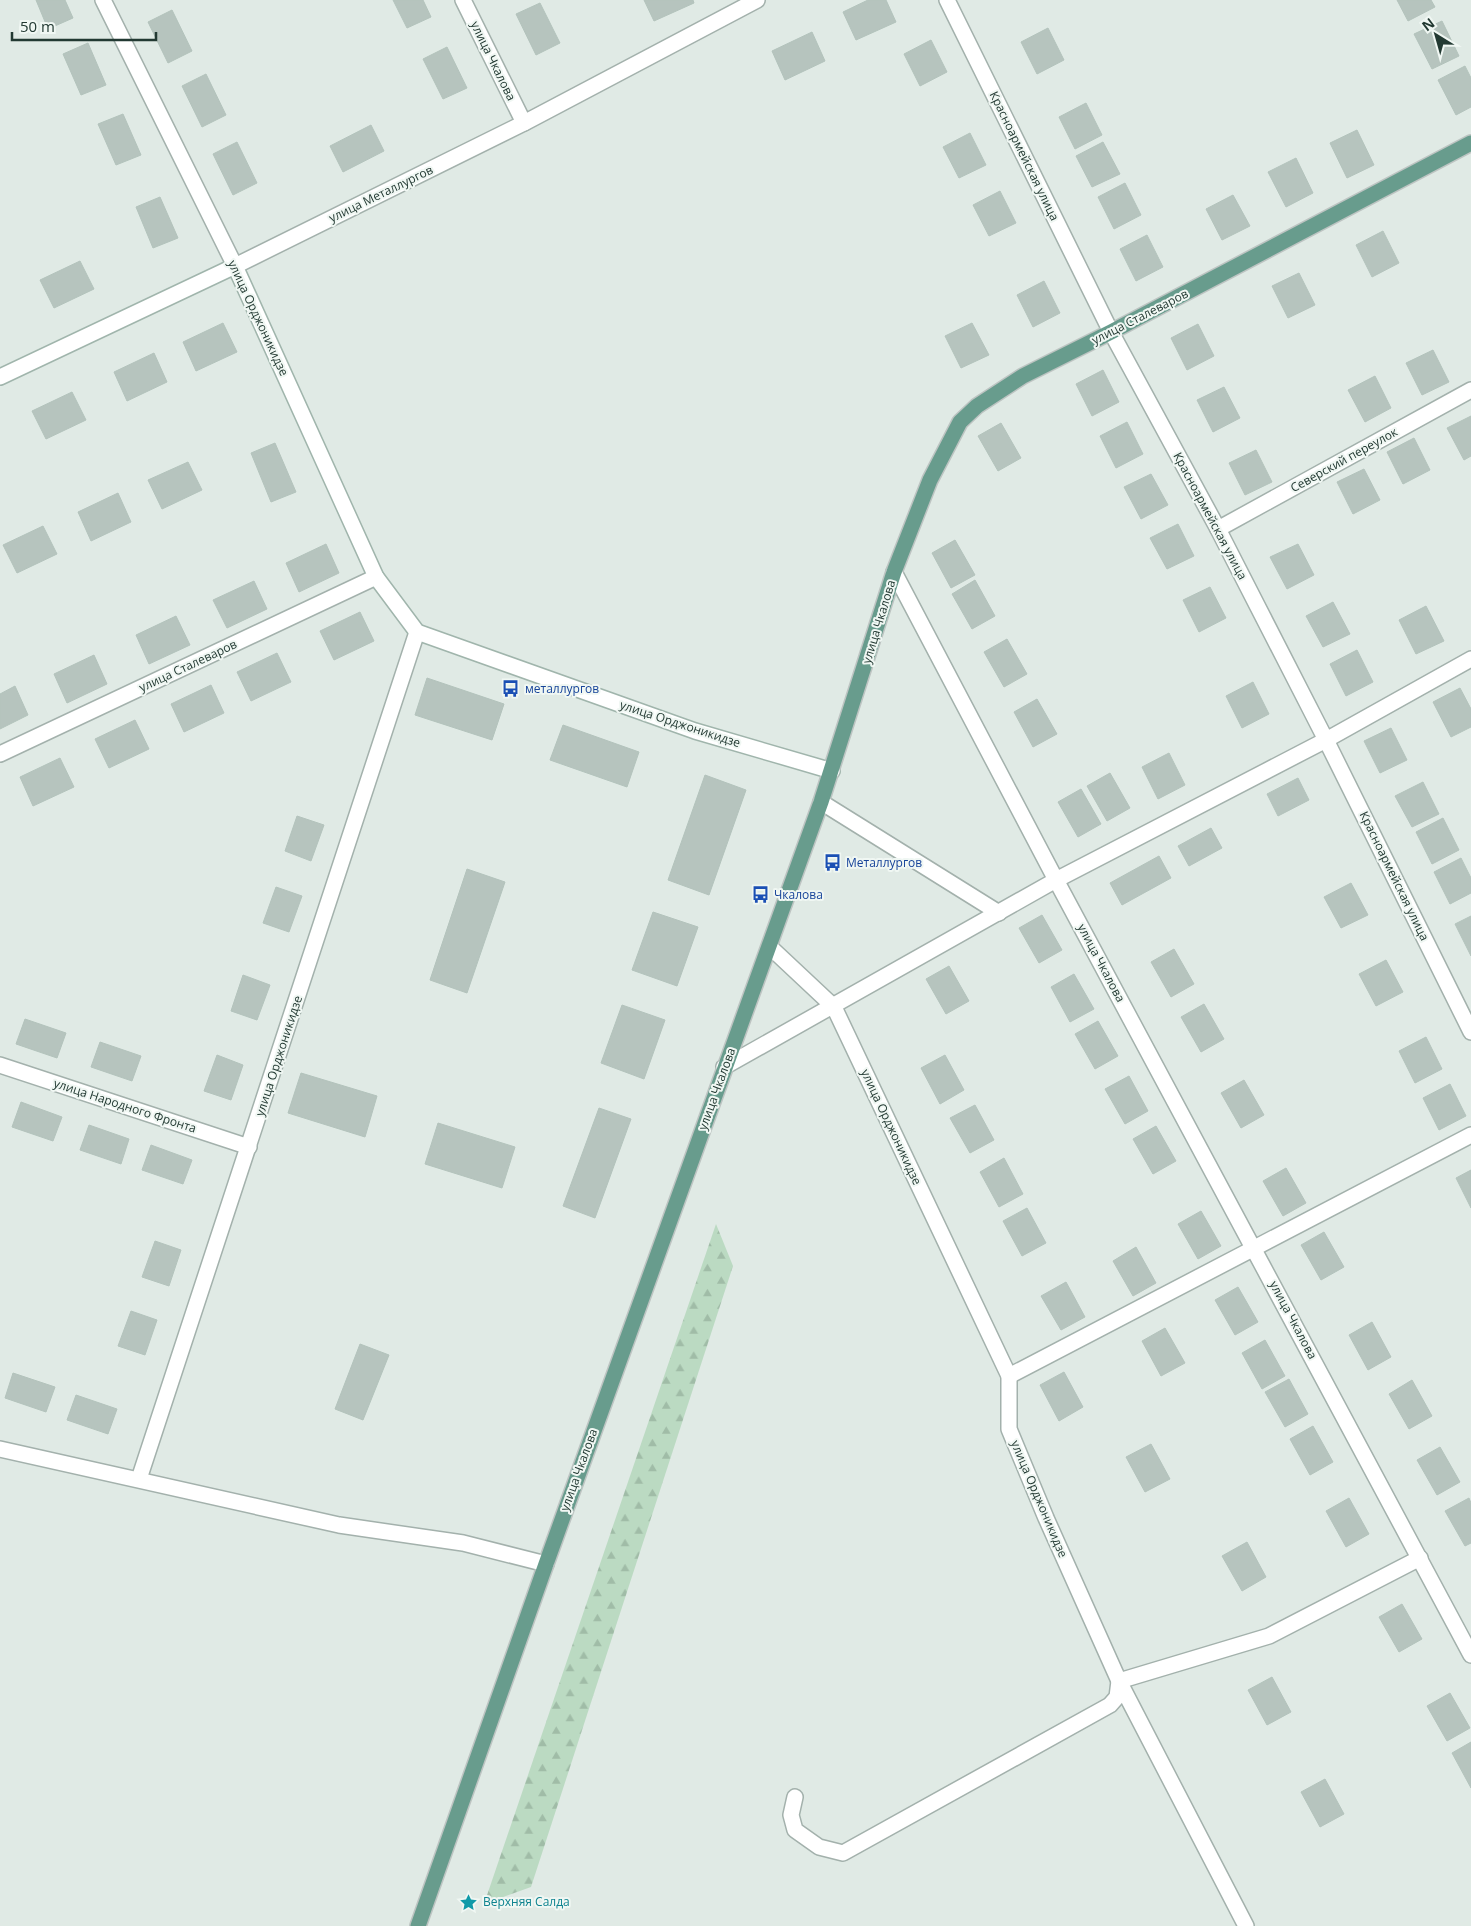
<svg xmlns="http://www.w3.org/2000/svg" width="1471" height="1926" viewBox="0 0 1471 1926" font-family="'Open Sans',sans-serif">
<style>
.forest{fill:url(#forest-firs)}
.building{fill:#b6c4be;stroke:#b3c3bc}
.lines{fill:none;stroke-linecap:round;stroke-linejoin:round}
.minor-casing{stroke:#a3b1ac;stroke-width:18}
.tertiary-casing{stroke:#a3b1ac;stroke-width:18}
.secondary-casing{stroke:#a0b5ac;stroke-width:18}
.primary-casing{stroke:#bdc4c2;stroke-width:18}
.minor{stroke:#fff;stroke-width:15}
.tertiary{stroke:#fff;stroke-width:15}
.secondary{stroke:#fff;stroke-width:15}
.primary{stroke:#689c8d;stroke-width:15}
.labels{text-anchor:middle;stroke-width:4;stroke-linejoin:round;paint-order:stroke}
.street-label{font-size:12px;fill:#223932;stroke:#f0f7f3}
.transit-label{font-size:12px;fill:#164399;stroke:#f0f7f3;text-anchor:start}
.culture-label{font-size:12px;fill:#0d838f;stroke:#f0f7f3;text-anchor:start}
</style>
<defs>
<pattern id="forest-firs" width="22" height="20" patternUnits="userSpaceOnUse" patternTransform="scale(1.25)"><rect width="22" height="20" fill="#bbdac2"/><path d="M5 1l3.5 6h-7zM16 11l3.5 6h-7z" fill="#a0bca7"/></pattern>
</defs>
<rect width="100%" height="100%" fill="#e0eae5"/>
<!-- forest -->
<path class="forest" d="M716,1224L733,1266L531,1887L484,1904Z"/>
<!-- building -->
<g class="building">
<path d="M36,0H65L73,18L48,29Z"/>
<path d="M393,0H423L431,17L407,28Z"/>
<path d="M644,0H693L694,3L654,21Z"/>
<path d="M868,0H886L896,22L856,40L843,12Z"/>
<path d="M1397,0H1431L1435,7L1408,21Z"/>
<path d="M540,3L560,43L536,55L516,14Z"/>
<path d="M172,10L192,51L168,63L148,22Z"/>
<path d="M1442,21L1459,56L1432,69L1414,34Z"/>
<path d="M1048,28L1064,60L1037,74L1021,42Z"/>
<path d="M812,32L825,61L785,80L772,51Z"/>
<path d="M931,40L947,72L920,86L904,54Z"/>
<path d="M88,43L106,85L81,95L63,54Z"/>
<path d="M447,47L467,88L443,99L423,59Z"/>
<path d="M1465,66L1471,78V107L1456,115L1438,80Z"/>
<path d="M206,74L226,115L202,127L182,86Z"/>
<path d="M1086,103L1102,135L1075,149L1059,117Z"/>
<path d="M123,114L141,155L116,165L98,124Z"/>
<path d="M371,125L384,151L343,172L330,146Z"/>
<path d="M1357,130L1374,165L1347,178L1330,143Z"/>
<path d="M970,133L986,165L959,178L943,147Z"/>
<path d="M237,142L257,183L233,195L213,154Z"/>
<path d="M1103,142L1120,174L1092,187L1076,156Z"/>
<path d="M1296,158L1313,193L1286,207L1268,172Z"/>
<path d="M1125,183L1141,215L1114,229L1098,197Z"/>
<path d="M1000,191L1016,223L989,236L973,205Z"/>
<path d="M1233,195L1250,226L1222,240L1206,209Z"/>
<path d="M160,197L178,238L153,248L136,207Z"/>
<path d="M1383,231L1399,263L1372,277L1356,245Z"/>
<path d="M1147,235L1163,267L1136,281L1120,249Z"/>
<path d="M80,261L94,289L54,308L40,280Z"/>
<path d="M1299,273L1315,305L1288,318L1272,286Z"/>
<path d="M1044,281L1060,313L1033,327L1017,295Z"/>
<path d="M223,323L237,352L196,371L183,342Z"/>
<path d="M972,323L989,355L961,368L945,336Z"/>
<path d="M1198,324L1214,356L1187,370L1171,338Z"/>
<path d="M1433,350L1449,382L1422,395L1406,363Z"/>
<path d="M154,353L167,382L127,401L114,372Z"/>
<path d="M1103,370L1119,402L1092,416L1076,384Z"/>
<path d="M1375,376L1391,408L1365,422L1348,390Z"/>
<path d="M1224,387L1240,418L1213,432L1197,400Z"/>
<path d="M72,392L86,420L46,439L32,411Z"/>
<path d="M1471,416V456L1464,460L1447,428Z"/>
<path d="M1127,422L1143,454L1116,468L1100,436Z"/>
<path d="M1001,423L1021,458L998,471L978,436Z"/>
<path d="M1414,438L1430,470L1403,484L1387,452Z"/>
<path d="M275,443L296,492L271,502L251,453Z"/>
<path d="M1256,450L1272,482L1245,495L1229,463Z"/>
<path d="M188,462L202,490L162,509L148,480Z"/>
<path d="M1364,469L1380,500L1353,514L1337,482Z"/>
<path d="M1151,474L1168,505L1141,519L1124,487Z"/>
<path d="M118,493L131,522L91,541L78,512Z"/>
<path d="M1178,524L1194,556L1167,569L1150,538Z"/>
<path d="M43,526L57,554L17,573L3,545Z"/>
<path d="M955,540L975,575L951,588L932,553Z"/>
<path d="M326,544L339,573L299,592L286,563Z"/>
<path d="M1298,544L1314,575L1287,589L1270,557Z"/>
<path d="M975,580L995,616L972,629L952,594Z"/>
<path d="M254,581L267,609L227,628L213,600Z"/>
<path d="M1210,587L1226,618L1199,632L1183,600Z"/>
<path d="M1333,602L1350,634L1323,647L1306,616Z"/>
<path d="M1426,606L1444,641L1416,654L1399,620Z"/>
<path d="M360,612L374,641L334,660L320,631Z"/>
<path d="M176,616L190,645L149,664L136,635Z"/>
<path d="M1007,639L1027,674L1004,687L984,652Z"/>
<path d="M1357,650L1373,682L1346,696L1330,664Z"/>
<path d="M277,653L291,682L251,701L237,672Z"/>
<path d="M94,655L107,684L67,703L54,674Z"/>
<path d="M427,678L504,704L492,740L415,715Z"/>
<path d="M1253,682L1269,714L1242,728L1226,696Z"/>
<path d="M211,685L224,713L184,732L171,704Z"/>
<path d="M15,686L28,715L0,729V694Z"/>
<path d="M1460,688L1471,709V727L1451,737L1433,702Z"/>
<path d="M1037,699L1057,734L1033,747L1014,712Z"/>
<path d="M135,720L149,749L109,768L95,739Z"/>
<path d="M563,725L639,752L627,787L550,760Z"/>
<path d="M1391,728L1407,760L1380,773L1364,741Z"/>
<path d="M1169,753L1185,785L1158,799L1142,767Z"/>
<path d="M60,758L74,787L33,806L20,777Z"/>
<path d="M1110,773L1130,808L1107,821L1087,786Z"/>
<path d="M705,775L746,790L709,895L668,880Z"/>
<path d="M1298,778L1309,800L1278,816L1267,794Z"/>
<path d="M1423,782L1439,814L1412,827L1395,796Z"/>
<path d="M1081,789L1101,824L1078,837L1058,802Z"/>
<path d="M297,816L324,825L311,861L285,851Z"/>
<path d="M1443,818L1459,850L1432,864L1416,832Z"/>
<path d="M1211,828L1222,848L1189,866L1178,846Z"/>
<path d="M1159,856L1171,878L1122,905L1110,883Z"/>
<path d="M1461,858L1471,878V893L1450,904L1434,872Z"/>
<path d="M467,869L505,882L467,993L430,980Z"/>
<path d="M1351,883L1368,915L1341,928L1324,897Z"/>
<path d="M276,887L302,896L289,932L263,923Z"/>
<path d="M653,912L698,927L677,986L632,970Z"/>
<path d="M1042,915L1062,950L1039,963L1019,928Z"/>
<path d="M1471,916V956L1455,924Z"/>
<path d="M1174,949L1194,984L1171,997L1151,962Z"/>
<path d="M1386,960L1403,992L1376,1006L1359,974Z"/>
<path d="M949,966L969,1001L946,1014L926,979Z"/>
<path d="M1074,974L1094,1009L1070,1022L1051,987Z"/>
<path d="M243,975L270,985L257,1020L231,1011Z"/>
<path d="M1204,1004L1224,1039L1201,1052L1181,1017Z"/>
<path d="M622,1005L665,1020L644,1079L601,1063Z"/>
<path d="M25,1019L66,1033L57,1058L16,1044Z"/>
<path d="M1098,1021L1118,1056L1095,1069L1075,1034Z"/>
<path d="M1426,1037L1442,1069L1415,1083L1399,1051Z"/>
<path d="M100,1042L141,1056L132,1081L91,1067Z"/>
<path d="M217,1055L243,1065L231,1100L204,1091Z"/>
<path d="M945,1055L964,1090L940,1104L921,1068Z"/>
<path d="M301,1073L377,1096L365,1137L288,1113Z"/>
<path d="M1129,1076L1148,1111L1125,1124L1105,1089Z"/>
<path d="M1244,1080L1264,1115L1241,1128L1221,1093Z"/>
<path d="M1450,1084L1466,1116L1439,1130L1423,1098Z"/>
<path d="M21,1102L62,1117L53,1141L12,1127Z"/>
<path d="M975,1105L994,1140L970,1153L950,1118Z"/>
<path d="M599,1108L631,1119L595,1218L563,1206Z"/>
<path d="M438,1123L515,1147L502,1188L425,1164Z"/>
<path d="M89,1125L129,1139L121,1164L80,1150Z"/>
<path d="M1156,1126L1176,1161L1153,1174L1133,1139Z"/>
<path d="M151,1145L192,1160L183,1184L142,1170Z"/>
<path d="M1004,1158L1023,1194L999,1207L980,1172Z"/>
<path d="M1286,1168L1306,1203L1283,1216L1263,1181Z"/>
<path d="M1471,1170V1208L1456,1178Z"/>
<path d="M1027,1208L1046,1243L1022,1256L1003,1221Z"/>
<path d="M1201,1211L1221,1246L1198,1259L1178,1224Z"/>
<path d="M1324,1232L1344,1267L1321,1280L1301,1245Z"/>
<path d="M155,1241L181,1250L169,1286L142,1277Z"/>
<path d="M1136,1247L1156,1283L1133,1296L1113,1261Z"/>
<path d="M1066,1282L1085,1317L1061,1330L1041,1296Z"/>
<path d="M1238,1287L1258,1322L1235,1335L1215,1300Z"/>
<path d="M131,1311L157,1320L145,1355L118,1346Z"/>
<path d="M1372,1322L1391,1357L1368,1370L1349,1335Z"/>
<path d="M1165,1328L1185,1363L1161,1376L1142,1341Z"/>
<path d="M1265,1340L1285,1376L1262,1389L1242,1353Z"/>
<path d="M360,1344L389,1355L363,1420L335,1409Z"/>
<path d="M1064,1372L1083,1407L1059,1421L1040,1385Z"/>
<path d="M13,1373L55,1387L46,1412L5,1398Z"/>
<path d="M1289,1379L1308,1414L1285,1427L1265,1392Z"/>
<path d="M1412,1380L1432,1416L1409,1429L1389,1394Z"/>
<path d="M76,1395L117,1409L108,1434L67,1420Z"/>
<path d="M1313,1426L1333,1462L1310,1475L1290,1439Z"/>
<path d="M1151,1444L1170,1479L1145,1492L1126,1457Z"/>
<path d="M1440,1447L1460,1482L1437,1495L1417,1460Z"/>
<path d="M1349,1498L1369,1534L1346,1547L1326,1511Z"/>
<path d="M1469,1498L1471,1503V1543L1465,1546L1445,1511Z"/>
<path d="M1247,1542L1266,1577L1242,1591L1222,1556Z"/>
<path d="M1402,1604L1422,1639L1399,1652L1379,1617Z"/>
<path d="M1272,1677L1291,1712L1267,1725L1248,1690Z"/>
<path d="M1450,1693L1470,1728L1447,1741L1427,1706Z"/>
<path d="M1471,1742V1788L1452,1753Z"/>
<path d="M1325,1779L1344,1814L1320,1827L1301,1792Z"/>
</g>
<g class="lines">
<defs>
<g id="minor">
<path d="M103,0L235,266L524,123L757,0"/>
<path d="M463,0L524,123"/>
<path d="M947,0L1111,332"/>
<path d="M1218,529L1471,390"/>
<path d="M894,572L1056,880L1471,1655"/>
<path d="M0,754L376,577"/>
<path d="M821,802L999,913"/>
<path d="M770,947L834,1007L1009,1376V1429L1046,1518L1119,1681L1246,1926"/>
<path d="M0,1065L249,1147"/>
<path d="M724,1067L1056,880L1326,740L1471,659"/>
<path d="M1009,1376L1471,1135"/>
<path d="M0,1449L339,1525L463,1543L546,1564"/>
<path d="M139,1479L417,632"/>
<path d="M795,1797L791,1815L795,1830L819,1847L843,1853L1110,1705L1117,1697L1119,1681L1269,1636L1420,1558"/>
</g>
<path id="tertiary" d="M1111,332L1218,529L1326,740L1471,1032"/>
<path id="secondary" d="M0,377L235,266L376,577L417,632L695,731L832,771"/>
<path id="primary" d="M418,1926L546,1564L821,802L894,572L930,480L960,422L977,406L1023,376L1111,332L1471,143"/>
</defs>
<!-- minor casing -->
<use href="#minor" class="minor-casing"/>
<!-- tertiary casing -->
<use href="#tertiary" class="tertiary-casing"/>
<!-- secondary casing -->
<use href="#secondary" class="secondary-casing"/>
<!-- primary casing -->
<use href="#primary" class="primary-casing"/>
<!-- minor -->
<use href="#minor" class="minor"/>
<!-- tertiary -->
<use href="#tertiary" class="tertiary"/>
<!-- secondary -->
<use href="#secondary" class="secondary"/>
<!-- primary -->
<use href="#primary" class="primary"/>
</g>
<!-- icons -->
<defs>
<symbol id="bus-bare" viewBox="-9 -9 18 18"><path d="M-5-6H5V4H4V6H2V4H-2V6H-4V4H-5ZM-3.5-4V0h7V-4ZM-3.5 1.2v1.5H-2V1.2ZM2 1.2v1.5H3.5V1.2Z" fill="#1a4fb4" stroke="#f0f7f3" stroke-width="2.5" paint-order="stroke"/></symbol>
<symbol id="sight-bare" viewBox="-9 -9 18 18"><path d="M0-6L1.8-2.2L6-1.7L2.9 1.2L3.7 5.4L0 3.3L-3.7 5.4L-2.9 1.2L-6-1.7L-1.8-2.2Z" fill="#0f9aa8" stroke="#f0f7f3" stroke-width="2.5" paint-order="stroke"/></symbol>
</defs>
<g fill-rule="evenodd">
<use href="#bus-bare" x="498" y="676" width="25" height="25"/>
<use href="#bus-bare" x="820" y="850" width="25" height="25"/>
<use href="#bus-bare" x="748" y="882" width="25" height="25"/>
<use href="#sight-bare" x="456" y="1890" width="25" height="25"/>
</g>
<g class="labels">
<!-- street labels -->
<g class="street-label">
<text transform="translate(493 61) rotate(64)" y="4">улица Чкалова</text>
<text transform="translate(1024 156) rotate(64)" y="4">Красноармейская улица</text>
<text transform="translate(381 194) rotate(-26)" y="4">улица Металлургов</text>
<text transform="translate(1140 317) rotate(-27)" y="4">улица Сталеваров</text>
<text transform="translate(258 318) rotate(65)" y="4">улица Орджоникидзе</text>
<text transform="translate(1344 460) rotate(-29)" y="4">Северский переулок</text>
<text transform="translate(1210 516) rotate(62)" y="4">Красноармейская улица</text>
<text transform="translate(879 622) rotate(-73)" y="4">улица Чкалова</text>
<text transform="translate(188 666) rotate(-25)" y="4">улица Сталеваров</text>
<text transform="translate(680 724) rotate(18)" y="4">улица Орджоникидзе</text>
<text transform="translate(1394 876) rotate(64)" y="4">Красноармейская улица</text>
<text transform="translate(1101 963) rotate(62)" y="4">улица Чкалова</text>
<text transform="translate(279 1056) rotate(-72)" y="4">улица Орджоникидзе</text>
<text transform="translate(717 1089) rotate(-70)" y="4">улица Чкалова</text>
<text transform="translate(125 1106) rotate(18)" y="4">улица Народного Фронта</text>
<text transform="translate(891 1127) rotate(65)" y="4">улица Орджоникидзе</text>
<text transform="translate(1293 1320) rotate(62)" y="4">улица Чкалова</text>
<text transform="translate(579 1470) rotate(-70)" y="4">улица Чкалова</text>
<text transform="translate(1039 1499) rotate(67)" y="4">улица Орджоникидзе</text>
</g>
<!-- transit labels -->
<g class="transit-label">
<text x="525" y="693">металлургов</text>
<text x="846" y="867">Металлургов</text>
<text x="774" y="899">Чкалова</text>
</g>
<!-- culture labels -->
<g class="culture-label">
<text x="483" y="1906">Верхняя Салда</text>
</g>
</g>
<!-- north arrow -->
<g transform="translate(1436 35) rotate(323)" stroke="#f0f7f3" stroke-width="4" paint-order="stroke">
<path d="M0-4L9 19L0 12L-9 19Z" fill="#223932"/>
<text y="-8" font-size="14" font-weight="bold" text-anchor="middle" fill="#223932">N</text>
</g>
<!-- scale -->
<path d="M12 32v8h144v-8" fill="none" stroke="#223932" stroke-width="2.5"/>
<text x="20" y="32" font-size="15" fill="#223932" stroke="#f0f7f3" stroke-width="4" paint-order="stroke">50 m</text>
</svg>
